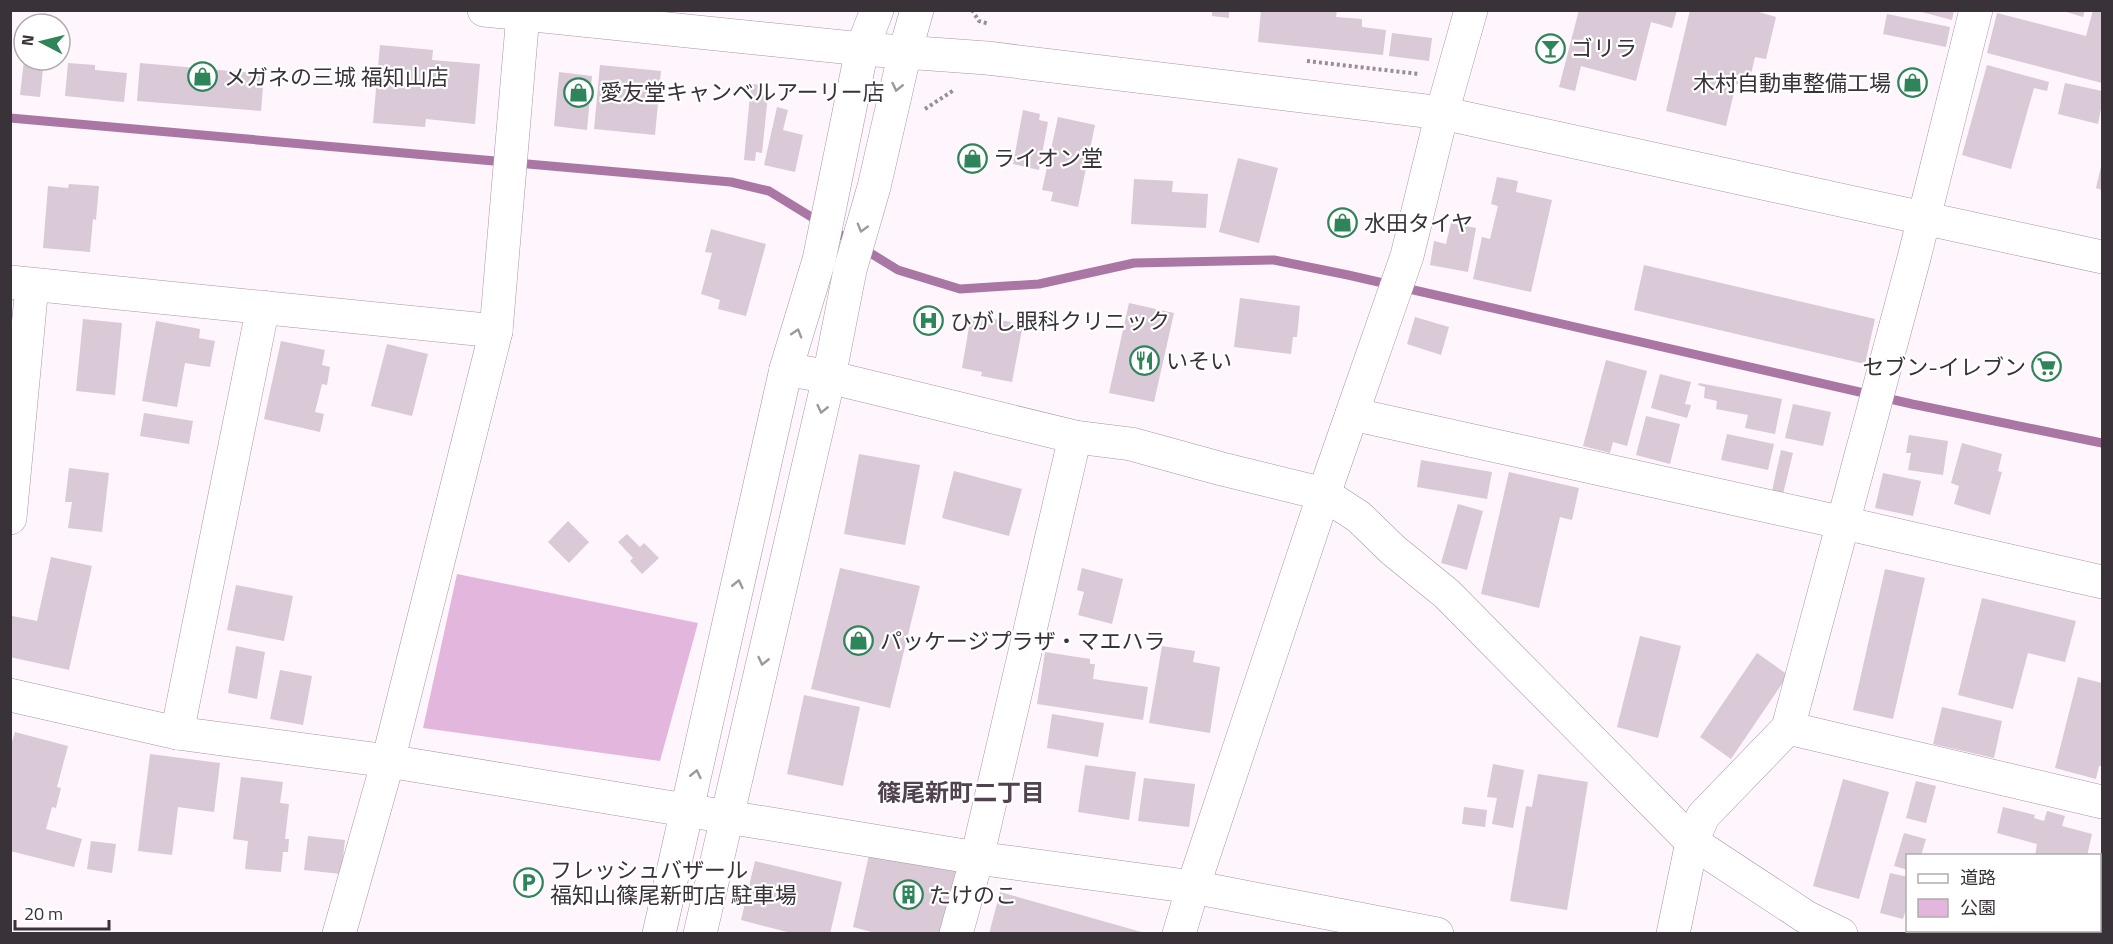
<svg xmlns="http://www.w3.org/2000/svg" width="2113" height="944" viewBox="0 0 2113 944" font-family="'Titillium Web','Noto Sans JP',sans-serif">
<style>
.green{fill:#e3b7dd}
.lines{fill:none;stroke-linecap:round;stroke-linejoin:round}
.stream{stroke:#aa77a4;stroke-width:9}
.building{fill:#dac9d7}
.minor-casing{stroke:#a696a3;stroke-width:34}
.tertiary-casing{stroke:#a696a3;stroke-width:34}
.path{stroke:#978f96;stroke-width:4;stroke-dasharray:3 3;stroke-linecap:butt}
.minor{stroke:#fff;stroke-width:33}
.tertiary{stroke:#fff;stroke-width:33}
.oneway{stroke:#9c989c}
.labels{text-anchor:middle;stroke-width:4.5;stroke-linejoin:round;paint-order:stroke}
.poi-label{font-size:22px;fill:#393238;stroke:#fff;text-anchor:start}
.neighbourhood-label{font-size:24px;font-weight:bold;fill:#50424e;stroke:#fff}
</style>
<rect width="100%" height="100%" fill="#fff5fd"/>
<!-- green -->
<path class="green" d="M457,574L698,623L660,761L423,728Z"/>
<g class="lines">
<!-- stream -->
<path class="stream" d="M10,118L731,182L769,191L898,270L960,289L1039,284L1134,263L1274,260L1348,275L1912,404L2102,443"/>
</g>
<!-- building -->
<g class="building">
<path d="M1212,10H1229V18L1212,16Z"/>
<path d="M1261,10H1337L1336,17L1362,19V27L1386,30L1383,55L1258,42Z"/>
<path d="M1579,10H1677L1672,28L1651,22L1636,81L1581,66L1575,91L1559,87Z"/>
<path d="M1690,10H1752L1776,17L1766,59L1755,57L1748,87L1736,84L1726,126L1666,111Z"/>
<path d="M1914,10H1954L1952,20Z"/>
<path d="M2060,10H2085L2083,17Z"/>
<path d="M2093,10H2102V83L1987,53L1997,13L2086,36Z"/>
<path d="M1887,14L1950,27L1946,47L1883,34Z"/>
<path d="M1392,33L1432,38L1429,61L1389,56Z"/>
<path d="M380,45L433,50L432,60L480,64L475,124L426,119L425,127L373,123Z"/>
<path d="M24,60H44L40,97L20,95Z"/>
<path d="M68,63L95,65V70L127,73L124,102L65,96Z"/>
<path d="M140,63L264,74L261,111L137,101Z"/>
<path d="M600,65L661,71L655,135L594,129Z"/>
<path d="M1987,65L2049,82L2047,91L2034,88L2011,169L1962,155Z"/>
<path d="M559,72L592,76L587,130L554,126Z"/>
<path d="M2065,83L2102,91V104L2098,124L2058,114Z"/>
<path d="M751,84L769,85L762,153L756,152L755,161L744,160Z"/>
<path d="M777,107L788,110L783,130L803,135L795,172L764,165Z"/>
<path d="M1023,110L1040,114L1039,120L1048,122L1039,170L1013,164Z"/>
<path d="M1058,117L1095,125L1078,207L1051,201L1053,192L1042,190Z"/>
<path d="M1238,158L1278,168L1259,243L1219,232Z"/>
<path d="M2102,162V190L2096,188Z"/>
<path d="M1497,177L1518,181L1516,192L1552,200L1531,292L1473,279L1482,237L1490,239L1498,206L1491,204Z"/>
<path d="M1134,179L1173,181L1172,192L1208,194L1206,228L1131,224Z"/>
<path d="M69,184L99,186L96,220L93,219L90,252L43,248L48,186L68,188Z"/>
<path d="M1451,223L1476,228L1468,272L1430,265L1434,241L1446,244Z"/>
<path d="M711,229L766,244L746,316L718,309L720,300L701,294L712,253L705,252Z"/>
<path d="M1644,265L1875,319L1865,364L1634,310Z"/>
<path d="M1240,298L1300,306L1297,337H1293L1291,354L1234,347Z"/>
<path d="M1129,303L1174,313L1154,402L1109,393Z"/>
<path d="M971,315L1023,324L1012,382L981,376L982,372L962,368Z"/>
<path d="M1415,317L1449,327L1441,355L1407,344Z"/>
<path d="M83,319L122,323L115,395L76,391Z"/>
<path d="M156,321L200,329L199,338L215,341L210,367L185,363L177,407L142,401Z"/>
<path d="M281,341L325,350L322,365L330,367L327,385L322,384L315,412L324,414L320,432L264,419Z"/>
<path d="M387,344L428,354L412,416L371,406Z"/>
<path d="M1606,360L1647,371L1627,446L1613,442L1610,453L1583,446Z"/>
<path d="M1660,374L1691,382L1685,404L1691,405L1687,418L1651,408Z"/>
<path d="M1699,383L1782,399L1775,434L1745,428L1748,415L1716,409L1717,401L1704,398L1705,387L1698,385Z"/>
<path d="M1793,404L1831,412L1823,446L1785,438Z"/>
<path d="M144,413L193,421L189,444L140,436Z"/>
<path d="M1646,416L1680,424L1670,464L1636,455Z"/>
<path d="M1727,434L1774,444L1768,470L1721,460Z"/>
<path d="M1909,435L1948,441L1943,475L1908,470L1911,453H1906Z"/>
<path d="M1962,443L2002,454L1998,471L2002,472L1990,515L1954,504L1959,486L1951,483Z"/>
<path d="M1781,450L1793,453L1783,494L1772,491Z"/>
<path d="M859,454L920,465L905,545L844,534Z"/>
<path d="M1421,460L1492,472L1487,499L1417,487Z"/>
<path d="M69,468L109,473L102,532L68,528L72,502H65Z"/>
<path d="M954,471L1022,489L1009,536L942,518Z"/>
<path d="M1509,472L1579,488L1572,520L1560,517L1539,608L1481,594Z"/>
<path d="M1883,473L1921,481L1913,516L1875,508Z"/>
<path d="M1458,504L1483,511L1467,570L1441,563Z"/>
<path d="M568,521L589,542L569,563L548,542Z"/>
<path d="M627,534L640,547L644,543L659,558L642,574L630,561L633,558L618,542Z"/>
<path d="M51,557L92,566L69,670L10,657L12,616L37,621Z"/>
<path d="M840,568L920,586L890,708L811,689Z"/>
<path d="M1082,568L1123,579L1112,624L1078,615L1084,592L1077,590Z"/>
<path d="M1885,569L1925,578L1893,719L1853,710Z"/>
<path d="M236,585L293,596L284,641L227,630Z"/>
<path d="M1982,598L2076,621L2065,662L2028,653L2013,709L1958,695Z"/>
<path d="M1640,636L1681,646L1658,738L1617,727Z"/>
<path d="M236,646L265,652L257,699L228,693Z"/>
<path d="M1162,646L1195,651L1193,662L1220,667L1210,733L1149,723Z"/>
<path d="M1045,652L1090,659V664H1095L1093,679L1148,687L1143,720L1037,704Z"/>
<path d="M1757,653L1788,675L1731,759L1700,737Z"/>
<path d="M280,670L312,676L303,725L270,719Z"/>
<path d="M2078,677L2102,683V766H2099L2096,779L2055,768Z"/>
<path d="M804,695L860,707L843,786L787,774Z"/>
<path d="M1942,707L2002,721L1994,758L1933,744Z"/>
<path d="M1052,714L1104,723L1098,757L1047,748Z"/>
<path d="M15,732L68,746L57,787L61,788L56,808L52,807L46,829L82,839L74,867L10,851V749Z"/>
<path d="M150,754L220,763L214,812L178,807L172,855L138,851Z"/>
<path d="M1493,764L1524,770L1513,828L1492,824L1497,798L1487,797Z"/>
<path d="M1085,765L1136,772L1129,820L1078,812Z"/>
<path d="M1538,774L1588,782L1567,910L1510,901L1526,806L1532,807Z"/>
<path d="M241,777L283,782L280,803L289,804L285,839H289L288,852H283L281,872L245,869L248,841L233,839Z"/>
<path d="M1144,778L1195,784L1189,827L1138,821Z"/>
<path d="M1843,779L1889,792L1859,899L1813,886Z"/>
<path d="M1916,781L1936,786L1926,823L1906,818Z"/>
<path d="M1464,807L1487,810L1485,827L1462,824Z"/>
<path d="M2003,807L2035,815L2034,818L2044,821L2047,811L2065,816L2062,826L2092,834L2087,856H2035L2037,844L1997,833Z"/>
<path d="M1904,833L1926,839L1921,856H1908V870L1894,866Z"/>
<path d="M308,836L345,840L341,874L304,870Z"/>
<path d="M91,841L116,844L112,873L87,869Z"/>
<path d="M870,850L964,863L947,934H879L853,927Z"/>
<path d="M755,861L842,882L830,934H795L741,920Z"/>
<path d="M1890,873L1908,877V904L1903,919L1880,913Z"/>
<path d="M1000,892L1145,933V934H989Z"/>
<path d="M1995,930H2069L2068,934H1994Z"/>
</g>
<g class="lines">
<defs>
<g id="minor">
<path d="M10,282L496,331"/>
<path d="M786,369L829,377L1075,437L1131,444L1222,469L1324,494L1359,517L1393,550L1447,594L1692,842L1806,917L1841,934"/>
<path d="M1352,414L1844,523L2102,582"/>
<path d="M10,518L32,285"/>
<path d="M10,695L177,733L388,761L977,858L1193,887L1437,934"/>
<path d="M1788,728L2102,802"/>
<path d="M177,733L263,307"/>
<path d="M339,934L388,761L496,331L523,14"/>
<path d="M956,934L977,858L1075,437"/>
<path d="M1179,934L1193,887L1324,494L1407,256L1442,113L1471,10"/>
<path d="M1673,934L1692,842L1703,816L1788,728L1914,258L1976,10"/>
</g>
<g id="tertiary">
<path d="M484,10L862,49L987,58L1442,113L2102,257"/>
<path d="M659,934L786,369L819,260L862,49L877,10"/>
<path d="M700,934L829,377L850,270L874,187L905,52L917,10"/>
</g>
</defs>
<!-- minor casing -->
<use href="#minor" class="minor-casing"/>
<!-- tertiary casing -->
<use href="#tertiary" class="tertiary-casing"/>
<!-- path -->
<g class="path">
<path d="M972,10L979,21L989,24"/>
<path d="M1307,61L1419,74"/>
<path d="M925,109L954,90"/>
</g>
<!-- minor -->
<use href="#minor" class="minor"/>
<!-- tertiary -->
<use href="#tertiary" class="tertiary"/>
</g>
<!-- one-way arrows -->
<defs><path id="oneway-chevron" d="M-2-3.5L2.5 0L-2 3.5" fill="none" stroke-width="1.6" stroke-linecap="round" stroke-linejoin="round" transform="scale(1.5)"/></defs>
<g class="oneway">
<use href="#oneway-chevron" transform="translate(897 87) rotate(103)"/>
<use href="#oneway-chevron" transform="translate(862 228) rotate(106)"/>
<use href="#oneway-chevron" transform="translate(797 333) rotate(-73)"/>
<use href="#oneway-chevron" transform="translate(822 409) rotate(103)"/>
<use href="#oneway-chevron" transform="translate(738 584) rotate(-77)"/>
<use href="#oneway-chevron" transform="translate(763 661) rotate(103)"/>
<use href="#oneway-chevron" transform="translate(696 774) rotate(-77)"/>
</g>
<!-- icons -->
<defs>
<symbol id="bar-ring" viewBox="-11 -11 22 22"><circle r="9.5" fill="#fff" stroke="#2d8559" stroke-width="1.5"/><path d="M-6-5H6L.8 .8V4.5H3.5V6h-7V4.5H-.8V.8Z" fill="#2d8559"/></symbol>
<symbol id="shop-ring" viewBox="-11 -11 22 22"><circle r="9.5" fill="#fff" stroke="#2d8559" stroke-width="1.5"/><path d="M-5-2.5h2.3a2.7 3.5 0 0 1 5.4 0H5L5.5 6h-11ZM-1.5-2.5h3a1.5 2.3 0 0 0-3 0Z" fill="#2d8559"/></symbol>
<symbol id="hospital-ring" viewBox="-11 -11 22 22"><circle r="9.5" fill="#fff" stroke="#2d8559" stroke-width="1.5"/><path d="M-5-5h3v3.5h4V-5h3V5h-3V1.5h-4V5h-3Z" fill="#2d8559"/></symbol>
<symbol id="restaurant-ring" viewBox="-11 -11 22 22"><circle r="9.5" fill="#fff" stroke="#2d8559" stroke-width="1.5"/><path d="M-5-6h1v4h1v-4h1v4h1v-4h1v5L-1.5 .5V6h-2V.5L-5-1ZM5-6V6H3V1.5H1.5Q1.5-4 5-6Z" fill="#2d8559"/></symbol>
<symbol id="supermarket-ring" viewBox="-11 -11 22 22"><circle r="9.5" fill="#fff" stroke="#2d8559" stroke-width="1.5"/><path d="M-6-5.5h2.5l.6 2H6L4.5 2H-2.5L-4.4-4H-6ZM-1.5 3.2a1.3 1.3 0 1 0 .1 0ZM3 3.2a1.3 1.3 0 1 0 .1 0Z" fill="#2d8559"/></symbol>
<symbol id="parking-ring" viewBox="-11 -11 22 22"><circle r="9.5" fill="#fff" stroke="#2d8559" stroke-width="1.5"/><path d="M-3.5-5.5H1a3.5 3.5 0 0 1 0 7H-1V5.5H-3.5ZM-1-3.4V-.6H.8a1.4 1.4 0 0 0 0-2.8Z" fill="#2d8559"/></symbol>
<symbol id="building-ring" viewBox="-11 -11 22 22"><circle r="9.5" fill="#fff" stroke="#2d8559" stroke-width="1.5"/><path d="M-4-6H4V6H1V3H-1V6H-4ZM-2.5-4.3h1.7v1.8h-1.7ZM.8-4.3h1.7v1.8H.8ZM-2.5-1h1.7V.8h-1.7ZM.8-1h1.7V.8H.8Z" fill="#2d8559"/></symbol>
</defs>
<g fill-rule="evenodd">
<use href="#bar-ring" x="1534" y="32" width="33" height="33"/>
<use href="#shop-ring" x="186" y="60" width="33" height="33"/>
<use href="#shop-ring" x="1896" y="66" width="33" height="33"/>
<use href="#shop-ring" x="562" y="76" width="33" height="33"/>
<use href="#shop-ring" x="956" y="142" width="33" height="33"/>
<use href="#shop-ring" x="1326" y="206" width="33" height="33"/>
<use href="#hospital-ring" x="912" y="304" width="33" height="33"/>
<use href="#restaurant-ring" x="1128" y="344" width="33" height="33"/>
<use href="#supermarket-ring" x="2030" y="350" width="33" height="33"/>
<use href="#shop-ring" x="842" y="624" width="33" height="33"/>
<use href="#parking-ring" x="512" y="866" width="33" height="33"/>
<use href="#building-ring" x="892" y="878" width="33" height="33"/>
</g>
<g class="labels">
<!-- poi labels -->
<g class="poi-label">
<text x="1571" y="56">ゴリラ</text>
<text x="224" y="85">メガネの三城 福知山店</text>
<text x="1891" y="91" text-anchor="end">木村自動車整備工場</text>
<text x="600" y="100">愛友堂キャンベルアーリー店</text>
<text x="993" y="166">ライオン堂</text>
<text x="1364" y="231">水田タイヤ</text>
<text x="950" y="329">ひがし眼科クリニック</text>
<text x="1166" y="369">いそい</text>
<text x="2026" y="375" text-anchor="end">セブン-イレブン</text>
<text x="880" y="649">パッケージプラザ・マエハラ</text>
<text x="550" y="878">フレッシュバザール<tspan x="550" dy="25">福知山篠尾新町店 駐車場</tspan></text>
<text x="929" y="903">たけのこ</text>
</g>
<!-- neighbourhood labels -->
<g class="neighbourhood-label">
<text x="961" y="801">篠尾新町二丁目</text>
</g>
</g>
<!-- border -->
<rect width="2113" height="944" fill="none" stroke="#393238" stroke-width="24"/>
<!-- legend -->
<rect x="1906" y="854" width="195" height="78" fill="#ffffff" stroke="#b0adaf" stroke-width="1.5"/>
<rect x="1918" y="874" width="30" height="9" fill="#ffffff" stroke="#b0adaf" stroke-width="1.5"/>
<text x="1960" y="884" font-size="18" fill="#393238">道路</text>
<rect x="1918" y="899" width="30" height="18" fill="#e3b7dd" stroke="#b0adaf" stroke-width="1.5"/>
<text x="1960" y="914" font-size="18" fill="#393238">公園</text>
<!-- north arrow -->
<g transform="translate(42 42) rotate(277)"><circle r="28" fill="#ffffff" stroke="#b0adaf" stroke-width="1.5"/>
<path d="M0-4.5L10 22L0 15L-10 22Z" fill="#2d8559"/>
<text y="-9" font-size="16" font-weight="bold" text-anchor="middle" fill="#393238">N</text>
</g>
<!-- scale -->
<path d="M15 920v9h94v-9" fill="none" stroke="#393238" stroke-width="3"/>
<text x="24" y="920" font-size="18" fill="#393238" stroke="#ffffff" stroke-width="4.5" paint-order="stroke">20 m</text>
</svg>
